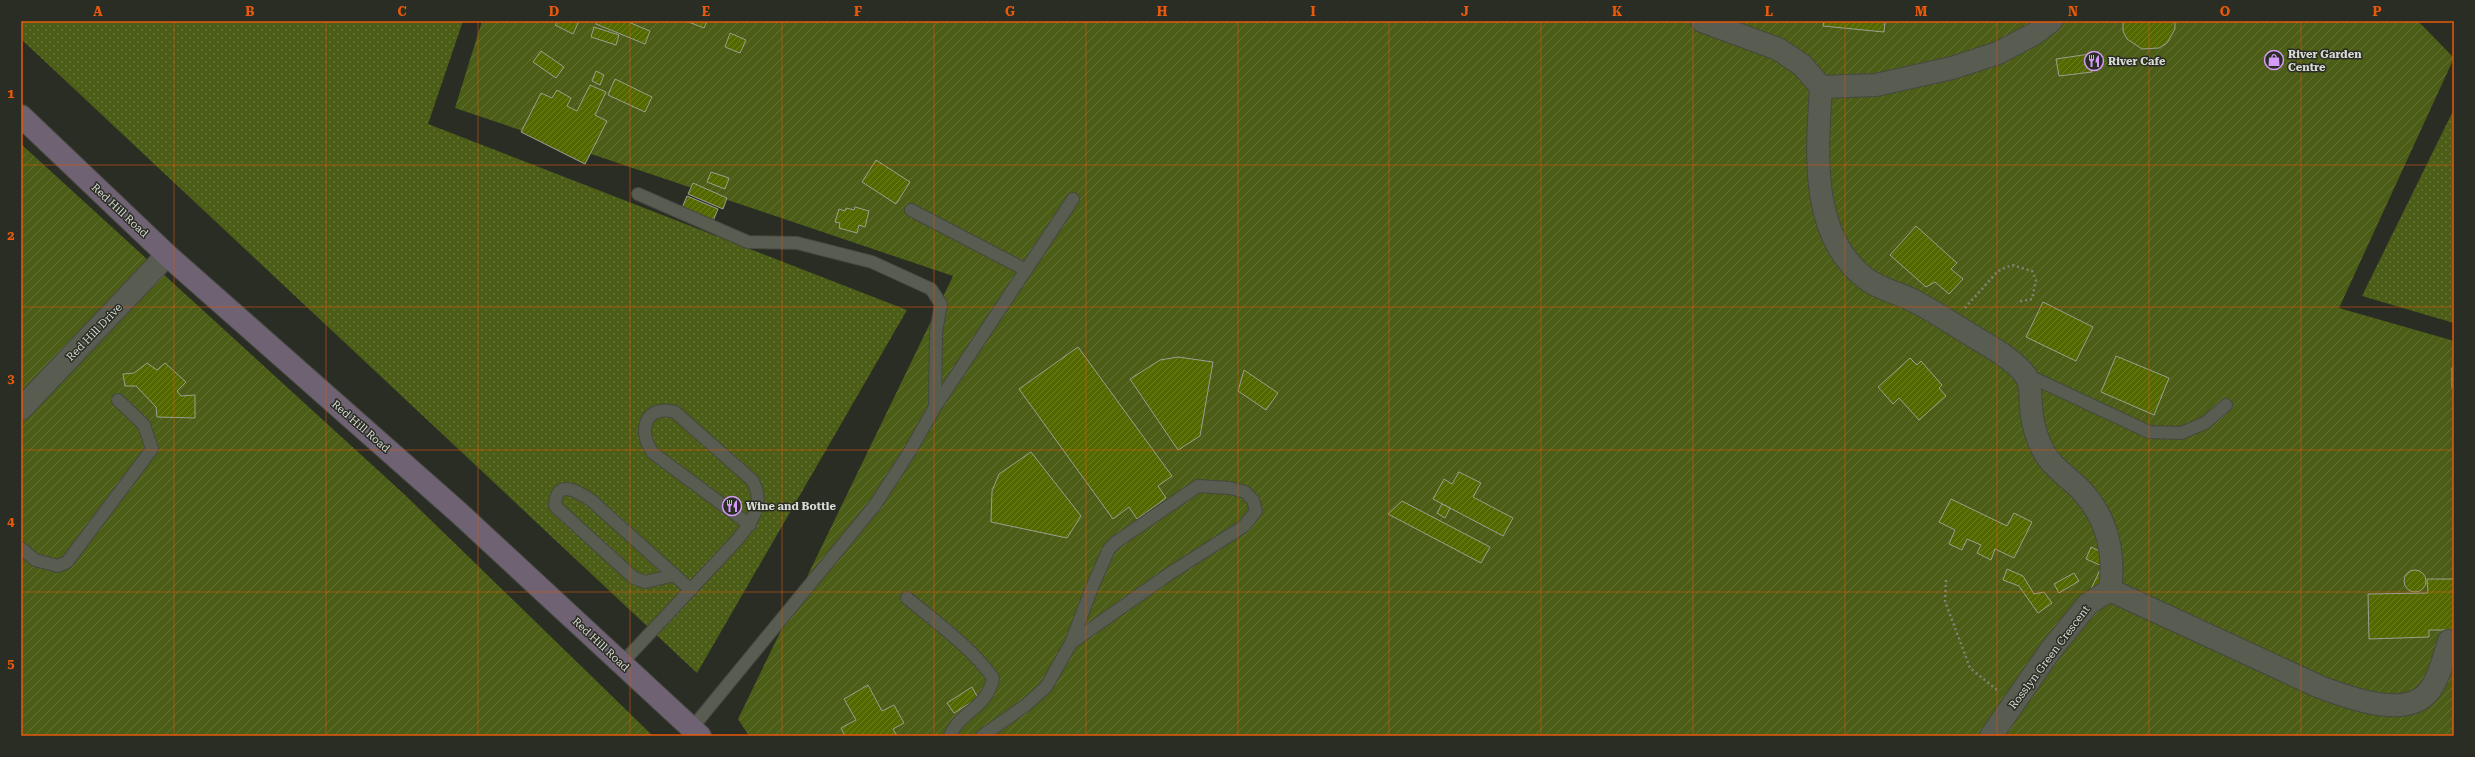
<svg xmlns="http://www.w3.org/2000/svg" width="2475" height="757" viewBox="0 0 2475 757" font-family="'Roboto Serif',serif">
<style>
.grass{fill:url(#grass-dots)}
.garden{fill:url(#garden-furrows)}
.building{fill:url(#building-hatch);stroke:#9b9f93}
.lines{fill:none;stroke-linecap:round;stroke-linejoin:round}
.service-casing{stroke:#464841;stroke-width:14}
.minor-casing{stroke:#464841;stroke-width:24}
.secondary-casing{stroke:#464841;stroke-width:24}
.path{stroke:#80827a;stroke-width:2.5;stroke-dasharray:2 3;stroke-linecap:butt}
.service{stroke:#585c51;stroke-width:12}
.minor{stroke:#585c51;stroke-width:22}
.secondary{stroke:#6f6373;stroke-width:22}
.grid{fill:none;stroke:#e8590c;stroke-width:1;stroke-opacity:0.55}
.labels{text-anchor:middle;stroke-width:3;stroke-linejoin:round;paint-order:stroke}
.poi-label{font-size:11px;font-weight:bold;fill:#d8dad4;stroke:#2a2d23;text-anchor:start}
.street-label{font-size:11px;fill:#d8dad4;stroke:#2a2d23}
.neatline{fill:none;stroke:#e8590c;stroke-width:1.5}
.grid-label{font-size:13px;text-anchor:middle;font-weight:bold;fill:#e8590c}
</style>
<defs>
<pattern id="grass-dots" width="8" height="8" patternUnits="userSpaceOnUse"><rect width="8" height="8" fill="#4b5d16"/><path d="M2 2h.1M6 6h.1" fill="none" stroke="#647437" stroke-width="1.8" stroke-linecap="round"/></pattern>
<pattern id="garden-furrows" width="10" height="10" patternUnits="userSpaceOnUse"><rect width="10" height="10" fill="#4b5d16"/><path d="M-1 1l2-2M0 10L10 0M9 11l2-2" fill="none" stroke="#647437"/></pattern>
<pattern id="building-hatch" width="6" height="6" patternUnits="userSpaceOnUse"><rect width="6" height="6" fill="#536900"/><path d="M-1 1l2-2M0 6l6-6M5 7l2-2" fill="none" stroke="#6b7e24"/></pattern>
</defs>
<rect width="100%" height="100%" fill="#2a2d23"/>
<!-- grass -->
<g class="grass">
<path d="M21,21H463L428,124L907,310L697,673L21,39Z"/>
<path d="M2454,109V323L2362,296Z"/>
</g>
<!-- garden -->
<g class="garden">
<path d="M482,21H2418L2454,58L2339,308L2454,341V736H749L738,719L953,276L455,108Z"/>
<path d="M21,144L404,494L653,736H21Z"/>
</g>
<!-- building -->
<g class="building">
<path d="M558,21H579L573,34L555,25Z"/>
<path d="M597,21H626L650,31L645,44L596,24Z"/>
<path d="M686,21H707L704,28Z"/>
<path d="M1824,21H1885L1884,32L1823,26Z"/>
<path d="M2123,21H2175V29L2167,43L2159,48L2142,49L2127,39L2123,31Z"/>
<path d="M594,27L619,35L616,45L591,37Z"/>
<path d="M730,33L746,40L740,53L725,47Z"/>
<path d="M541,51L564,67L556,78L533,62Z"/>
<path d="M2090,54L2092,72L2059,76L2056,59Z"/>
<path d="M596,71L604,75L600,85L592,81Z"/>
<path d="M615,79L652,97L645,112L608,95Z"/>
<path d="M590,85L606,92L595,115L607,121L585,164L521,132L541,93L552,98L557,90L571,98L567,106L577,111Z"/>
<path d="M876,160L910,182L896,204L862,182Z"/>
<path d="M711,172L729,178L725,189L707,182Z"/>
<path d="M693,183L727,198L723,209L688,194Z"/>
<path d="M687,196L718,209L713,221L682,208Z"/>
<path d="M855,207L869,211L865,227L859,225L857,233L839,228L840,223L835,222L839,209L845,211L846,208L854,210Z"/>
<path d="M1916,226L1957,263L1951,269L1963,279L1949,294L1935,282L1926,287L1890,255Z"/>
<path d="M2043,302L2093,327L2076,361L2026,337Z"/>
<path d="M1078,347L1172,476L1158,486L1166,498L1137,519L1129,507L1113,519L1019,389Z"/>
<path d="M2116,356L2169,378L2154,415L2101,392Z"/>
<path d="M1178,357L1213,362L1200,436L1178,450L1130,379L1160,360Z"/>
<path d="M1910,358L1917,365L1921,361L1942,385L1939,388L1946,396L1919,420L1899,398L1893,404L1878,387Z"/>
<path d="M147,363L157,370L165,363L186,382L177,391L181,396L195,395V418L157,417L156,407L136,386H125L123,374L134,373Z"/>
<rect x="2452" y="368" width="2" height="19"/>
<path d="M1244,370L1278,393L1266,410L1238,391Z"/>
<path d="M1031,452L1081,516L1067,538L991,522L992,491L999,474Z"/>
<path d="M1459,472L1481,483L1473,497L1513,518L1503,536L1433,499L1444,479L1452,484Z"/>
<path d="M1951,499L2007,526L2014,513L2032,522L2014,558L1995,549L1991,560L1977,553L1981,545L1967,539L1962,550L1949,544L1955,530L1939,522Z"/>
<path d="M1402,501L1490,547L1481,563L1388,514Z"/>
<path d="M1442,504L1450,508L1445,518L1437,513Z"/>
<path d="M2091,547L2112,557L2105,588L2090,591L2102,566L2086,559Z"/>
<path d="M2007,569L2023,576L2034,594L2044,592L2052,603L2038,613L2019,586L2003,580Z"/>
<circle cx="2415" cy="581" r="11"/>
<path d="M2074,573L2079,581L2059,593L2054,584Z"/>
<path d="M2427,579H2454V630H2429V637L2369,639L2368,594L2428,593Z"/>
<path d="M868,685L882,711L894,705L904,723L893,729L897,736H845L841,728L856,720L844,699Z"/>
<path d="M972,687L978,698L954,713L947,703Z"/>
</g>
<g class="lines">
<defs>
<g id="service">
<path d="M638,194L748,242L797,243L872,262L931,289L941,304L936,332L935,407L910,451L875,505L692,728"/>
<path d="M911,210L1026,270"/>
<path d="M2025,374L2149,432L2181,433L2205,423L2226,405"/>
<path d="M935,407L1073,199"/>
<path d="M21,548L35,560L58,566L67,562L152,449L144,425L118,400"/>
<path d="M675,575L645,582L634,578L555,506C556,477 579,492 592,501L691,590"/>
<path d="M907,598C936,622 971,647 993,678C987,709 960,711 950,736"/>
<path d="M622,663L737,540C752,522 766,503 752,480L675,412C645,404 637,431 653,453L750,525"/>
<path d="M982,736L1026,705L1046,687L1071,643L1093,585L1109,549L1116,542L1198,486L1230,488L1245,492L1253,500L1256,511L1244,526L1169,574L1071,643"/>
</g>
<g id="minor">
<path d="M1702,21L1778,49L1802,65L1821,87C1817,151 1809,234 1865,278C1879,289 1893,291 1908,298C1927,307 1945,319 1963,330C1983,343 2007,354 2023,372C2032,382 2030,396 2031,408C2033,427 2039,448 2051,462C2060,472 2071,480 2081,490C2108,519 2115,552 2110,590L2088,604L2050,651L1991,736"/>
<path d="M1821,87L1876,85L1952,68L1998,53L2034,34L2051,21"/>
<path d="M21,409L167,255"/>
<path d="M2110,590L2320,687C2348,697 2407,721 2430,690C2440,676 2444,657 2449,641"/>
</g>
<path id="secondary" d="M21,116L167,255L458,512L700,736"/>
</defs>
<!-- service casing -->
<use href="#service" class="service-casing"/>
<!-- minor casing -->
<use href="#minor" class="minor-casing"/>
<!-- secondary casing -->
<use href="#secondary" class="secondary-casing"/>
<!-- path -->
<g class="path">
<path d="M1965,308L1998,271L2012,265L2032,271L2036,280L2032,299L2017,302"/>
<path d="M1946,580L1945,601L1970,668L1997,690"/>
</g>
<!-- service -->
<use href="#service" class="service"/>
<!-- minor -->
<use href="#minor" class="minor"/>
<!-- secondary -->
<use href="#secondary" class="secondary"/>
</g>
<!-- grid -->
<path class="grid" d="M174,21V736M326,21V736M478,21V736M630,21V736M782,21V736M934,21V736M1086,21V736M1238,21V736M1389,21V736M1541,21V736M1693,21V736M1845,21V736M1997,21V736M2149,21V736M2301,21V736M21,165H2454M21,307H2454M21,450H2454M21,592H2454"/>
<!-- icons -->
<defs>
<symbol id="shop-ring" viewBox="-11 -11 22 22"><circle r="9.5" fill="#2a2d23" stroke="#d69bfa" stroke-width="1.5"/><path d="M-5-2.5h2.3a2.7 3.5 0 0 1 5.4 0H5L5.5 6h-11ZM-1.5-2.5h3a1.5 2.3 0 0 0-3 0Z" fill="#d69bfa"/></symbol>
<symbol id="restaurant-ring" viewBox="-11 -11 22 22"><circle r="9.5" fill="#2a2d23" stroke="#d69bfa" stroke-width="1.5"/><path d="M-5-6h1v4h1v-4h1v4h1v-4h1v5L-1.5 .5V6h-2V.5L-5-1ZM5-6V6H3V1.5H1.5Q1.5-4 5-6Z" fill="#d69bfa"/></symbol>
</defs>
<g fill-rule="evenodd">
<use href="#shop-ring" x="2263" y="49" width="22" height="22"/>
<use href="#restaurant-ring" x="2083" y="50" width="22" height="22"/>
<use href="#restaurant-ring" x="721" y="495" width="22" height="22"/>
</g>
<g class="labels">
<!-- poi labels -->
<g class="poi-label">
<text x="2288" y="58">River Garden<tspan x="2288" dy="13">Centre</tspan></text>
<text x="2108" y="65">River Cafe</text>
<text x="746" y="510">Wine and Bottle</text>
</g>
<!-- street labels -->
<g class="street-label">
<text transform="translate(120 210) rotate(43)" y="4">Red Hill Road</text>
<text transform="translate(94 332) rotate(-46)" y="4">Red Hill Drive</text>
<text transform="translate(361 426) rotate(41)" y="4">Red Hill Road</text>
<text transform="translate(601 644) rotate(43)" y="4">Red Hill Road</text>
<text transform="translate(2049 657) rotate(-53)" y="4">Rosslyn Green Crescent</text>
</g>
</g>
<!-- border -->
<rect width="2475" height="757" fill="none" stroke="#2a2d23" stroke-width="44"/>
<rect x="22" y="22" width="2431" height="713" class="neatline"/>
<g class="grid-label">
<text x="98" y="16">A</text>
<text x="250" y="16">B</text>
<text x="402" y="16">C</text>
<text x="554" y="16">D</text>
<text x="706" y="16">E</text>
<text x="858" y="16">F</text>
<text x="1010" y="16">G</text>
<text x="1162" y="16">H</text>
<text x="1313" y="16">I</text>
<text x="1465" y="16">J</text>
<text x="1617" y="16">K</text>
<text x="1769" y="16">L</text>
<text x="1921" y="16">M</text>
<text x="2073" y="16">N</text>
<text x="2225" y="16">O</text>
<text x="2377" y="16">P</text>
<text x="11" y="98">1</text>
<text x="11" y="240">2</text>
<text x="11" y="383">3</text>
<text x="11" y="526">4</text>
<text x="11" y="668">5</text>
</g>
</svg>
